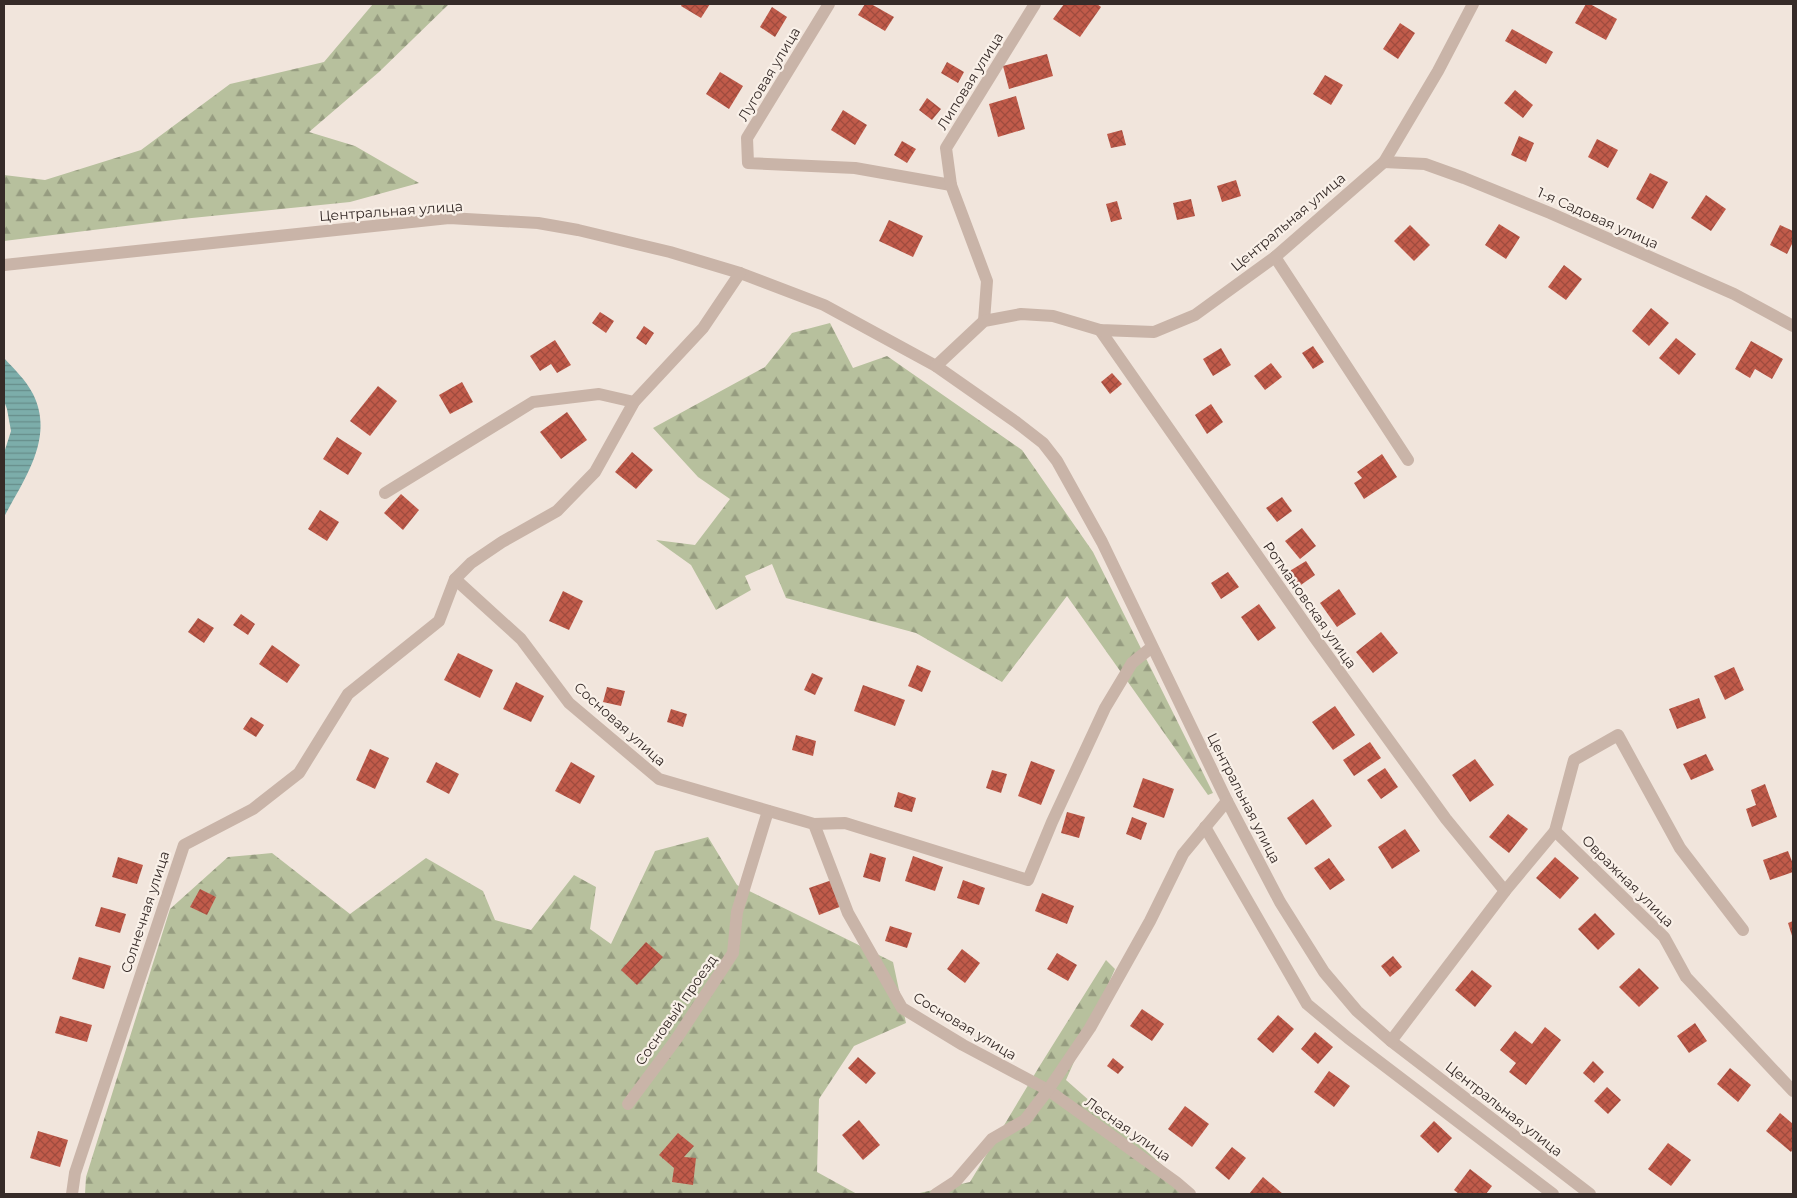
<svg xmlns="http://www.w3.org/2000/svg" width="1797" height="1198" viewBox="0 0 1797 1198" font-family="Montserrat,sans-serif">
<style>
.forest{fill:url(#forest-firs)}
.water{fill:url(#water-rules)}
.building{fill:url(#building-cross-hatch)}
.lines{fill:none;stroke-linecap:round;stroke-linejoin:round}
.minor{stroke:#c9b4a8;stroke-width:12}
.labels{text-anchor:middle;stroke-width:4.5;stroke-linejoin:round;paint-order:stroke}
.street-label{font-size:14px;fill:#362b28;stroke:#f9f0e8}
</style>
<defs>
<pattern id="forest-firs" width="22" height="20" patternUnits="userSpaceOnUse" patternTransform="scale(1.25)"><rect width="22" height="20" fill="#b7c09d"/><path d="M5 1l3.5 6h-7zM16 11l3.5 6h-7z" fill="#969c80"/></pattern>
<pattern id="water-rules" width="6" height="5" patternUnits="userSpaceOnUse" patternTransform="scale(1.25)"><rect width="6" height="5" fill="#7cadaa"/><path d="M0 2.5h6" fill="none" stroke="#668d8a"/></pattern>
<pattern id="building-cross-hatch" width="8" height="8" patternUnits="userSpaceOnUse" patternTransform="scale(1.25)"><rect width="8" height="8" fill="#c15b4a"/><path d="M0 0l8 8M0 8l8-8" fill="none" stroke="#9e4b3e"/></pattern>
</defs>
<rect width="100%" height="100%" fill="#f1e5dc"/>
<!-- forest -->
<g class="forest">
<path d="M373,4H449L379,72L309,132L355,146L419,183L350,202L182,219L4,241V175L45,180L141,150L230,84L324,62Z"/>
<path d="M830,323L853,368L887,356L1022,450L1093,552L1213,793L1208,795L1067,596L1002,682L916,633L786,598L772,564L745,576L751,590L716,610L691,565L656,540L695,545L730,499L698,477L653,428L765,367L792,333Z"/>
<path d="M708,837L737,885L893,962L906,1023L854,1046L819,1099L817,1172L857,1194H85L86,1177L170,909L228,857L272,853L350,914L426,858L483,891L495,920L531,930L574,875L596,887L590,929L611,944L655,851Z"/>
<path d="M1106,960L1115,969L1066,1080L1195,1194H915L970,1182L1039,1067Z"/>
</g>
<!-- water -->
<path class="water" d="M4,358C14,369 26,380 33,394C55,438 24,479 4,517V453L11,431L7,409L4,401Z"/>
<!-- building -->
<g class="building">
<path d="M682,4H710L701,18L681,6Z"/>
<path d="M865,4H871L894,17L885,31L858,15Z"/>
<path d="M1064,4H1097L1101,7L1080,37L1053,19Z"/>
<path d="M1586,4H1590L1617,19L1606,40L1575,23Z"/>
<path d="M772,7L787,17L775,37L760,27Z"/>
<path d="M1400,23L1415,33L1398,59L1383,49Z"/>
<path d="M1512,29L1553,52L1546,64L1505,41Z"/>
<path d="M1047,54L1053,76L1009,89L1003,66Z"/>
<path d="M947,62L964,72L958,83L941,73Z"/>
<path d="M720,72L743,86L729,109L706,94Z"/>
<path d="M1325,75L1343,85L1331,105L1313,94Z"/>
<path d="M1515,90L1533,105L1523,118L1504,103Z"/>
<path d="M1016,96L1025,129L998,137L989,104Z"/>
<path d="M927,98L941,109L932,120L919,110Z"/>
<path d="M843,110L867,125L855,145L831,130Z"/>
<path d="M1122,130L1126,145L1111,148L1107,134Z"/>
<path d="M1519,136L1534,143L1526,162L1511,155Z"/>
<path d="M1597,139L1618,150L1608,168L1588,157Z"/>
<path d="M902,141L916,149L907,163L894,155Z"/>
<path d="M1650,173L1668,182L1653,209L1636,199Z"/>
<path d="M1236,180L1241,196L1222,202L1217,186Z"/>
<path d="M1706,195L1726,209L1711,231L1691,218Z"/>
<path d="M1191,199L1195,216L1177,220L1173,203Z"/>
<path d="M1117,201L1122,219L1111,222L1106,204Z"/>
<path d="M889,220L923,236L913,257L879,241Z"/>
<path d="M1499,224L1520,237L1506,259L1485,245Z"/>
<path d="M1410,225L1430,245L1414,261L1394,241Z"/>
<path d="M1780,225L1793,231V242L1787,254L1770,245Z"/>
<path d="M1564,265L1582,279L1566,300L1548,287Z"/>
<path d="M1651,308L1669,323L1649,346L1632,331Z"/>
<path d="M600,312L614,321L606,333L592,323Z"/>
<path d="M644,326L654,333L646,345L636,338Z"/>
<path d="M1676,338L1696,354L1679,375L1659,358Z"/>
<path d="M555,340L571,365L557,373L551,364L540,371L530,356Z"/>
<path d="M1751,341L1783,359L1772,379L1755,369L1750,378L1735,369Z"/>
<path d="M1313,346L1324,362L1313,369L1302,353Z"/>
<path d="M1221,348L1231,365L1213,376L1203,359Z"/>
<path d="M1271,363L1282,377L1265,390L1254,376Z"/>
<path d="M1112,373L1122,384L1110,394L1101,382Z"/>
<path d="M462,382L473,402L450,414L439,395Z"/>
<path d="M378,386L397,401L370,436L350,421Z"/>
<path d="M1211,404L1223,422L1207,434L1195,415Z"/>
<path d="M567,412L587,440L561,459L540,432Z"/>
<path d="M337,437L362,453L348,475L323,459Z"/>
<path d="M632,452L653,470L636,489L615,472Z"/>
<path d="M1382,454L1397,477L1364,499L1354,483L1362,478L1357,472Z"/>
<path d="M401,494L419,510L403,530L384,513Z"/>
<path d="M1282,497L1292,511L1277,522L1266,508Z"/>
<path d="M320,510L339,522L327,541L308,529Z"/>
<path d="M1302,528L1316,546L1300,559L1285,541Z"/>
<path d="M1306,561L1315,575L1298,587L1288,572Z"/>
<path d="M1228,572L1239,587L1221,599L1211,583Z"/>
<path d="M1339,589L1356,614L1337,627L1320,603Z"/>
<path d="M563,591L583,601L569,630L549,621Z"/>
<path d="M1259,604L1276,628L1258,641L1241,617Z"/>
<path d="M241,614L255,624L248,635L233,625Z"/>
<path d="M198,618L214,628L204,643L188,632Z"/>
<path d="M1381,632L1398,653L1373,673L1356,652Z"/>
<path d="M272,645L300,665L287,683L259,664Z"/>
<path d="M458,653L493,670L480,698L444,680Z"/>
<path d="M917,665L931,671L922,692L908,686Z"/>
<path d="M1734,667L1744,690L1725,700L1714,676Z"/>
<path d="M812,673L823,678L815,695L804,690Z"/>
<path d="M516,682L544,696L531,722L503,709Z"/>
<path d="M863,685L905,700L895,726L854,711Z"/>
<path d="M607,687L625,691L621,706L603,702Z"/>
<path d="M1699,698L1706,718L1677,729L1669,709Z"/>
<path d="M1335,706L1355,735L1333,750L1312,722Z"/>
<path d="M671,709L687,714L683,727L667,722Z"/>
<path d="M251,717L264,725L256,737L243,729Z"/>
<path d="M796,735L816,741L813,756L792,750Z"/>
<path d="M1370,742L1381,758L1354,776L1343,760Z"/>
<path d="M370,749L389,758L375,789L356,780Z"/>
<path d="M1706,754L1714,770L1691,780L1683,764Z"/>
<path d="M1475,759L1494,785L1470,802L1452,775Z"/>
<path d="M1031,761L1055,770L1041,805L1018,796Z"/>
<path d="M436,762L459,774L449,794L426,782Z"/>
<path d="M571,762L595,776L580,804L555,791Z"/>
<path d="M1385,768L1398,787L1381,799L1367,780Z"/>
<path d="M992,770L1007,774L1001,793L986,788Z"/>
<path d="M1143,778L1174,789L1164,818L1133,807Z"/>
<path d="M1765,784L1777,817L1752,827L1746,809L1756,805L1751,790Z"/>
<path d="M898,792L916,798L912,812L894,807Z"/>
<path d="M1313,799L1332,826L1306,845L1287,818Z"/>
<path d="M1067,812L1085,817L1079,838L1061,833Z"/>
<path d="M1508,814L1528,829L1509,853L1489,837Z"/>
<path d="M1132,817L1147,823L1141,840L1126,834Z"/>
<path d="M1405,829L1420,851L1392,869L1378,847Z"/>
<path d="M1788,851L1793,864V872L1770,880L1763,860Z"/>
<path d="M870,853L886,858L880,882L863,877Z"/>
<path d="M913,856L943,867L935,891L905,881Z"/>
<path d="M118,857L143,865L137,884L112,877Z"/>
<path d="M1555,857L1579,878L1560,899L1536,878Z"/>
<path d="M1329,858L1345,880L1330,890L1314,868Z"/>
<path d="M832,880L842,906L819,915L809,888Z"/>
<path d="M963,880L985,888L979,905L957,898Z"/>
<path d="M200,889L216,897L207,915L190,907Z"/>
<path d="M1042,893L1074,906L1067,924L1035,911Z"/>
<path d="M101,907L126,914L120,933L95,926Z"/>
<path d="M1595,913L1615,934L1598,950L1578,929Z"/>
<path d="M1793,921V939L1788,923Z"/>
<path d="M890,926L912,933L907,948L885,941Z"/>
<path d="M646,942L663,957L637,985L621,970Z"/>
<path d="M962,949L980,963L965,983L947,969Z"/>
<path d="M1057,953L1077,965L1068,981L1047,969Z"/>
<path d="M1393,956L1402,967L1390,977L1381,966Z"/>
<path d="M79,957L111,966L104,989L72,979Z"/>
<path d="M1639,968L1659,988L1639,1007L1619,987Z"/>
<path d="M1472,970L1492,986L1475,1007L1455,990Z"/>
<path d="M1142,1009L1164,1024L1152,1041L1130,1026Z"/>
<path d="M1278,1015L1294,1029L1273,1053L1257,1039Z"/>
<path d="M60,1016L92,1025L87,1042L55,1033Z"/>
<path d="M1695,1023L1707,1041L1689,1053L1677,1036Z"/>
<path d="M1545,1027L1561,1040L1526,1085L1509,1072L1516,1063L1500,1050L1515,1031L1532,1044Z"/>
<path d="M1315,1032L1333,1047L1318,1064L1301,1049Z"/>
<path d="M858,1057L876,1073L866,1084L848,1068Z"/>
<path d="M1113,1058L1124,1067L1118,1074L1107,1066Z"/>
<path d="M1593,1061L1604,1072L1594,1083L1583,1073Z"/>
<path d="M1730,1068L1751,1085L1738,1102L1717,1084Z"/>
<path d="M1329,1071L1350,1086L1334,1107L1314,1092Z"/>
<path d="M1607,1087L1621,1100L1608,1114L1594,1101Z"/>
<path d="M1185,1106L1209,1124L1192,1147L1168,1129Z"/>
<path d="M1780,1113L1793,1124V1149L1791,1152L1766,1131Z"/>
<path d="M859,1120L880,1145L863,1160L842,1135Z"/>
<path d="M1434,1121L1452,1138L1438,1153L1420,1136Z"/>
<path d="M38,1131L68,1140L60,1167L30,1158Z"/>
<path d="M678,1133L694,1146L684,1157L696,1158L693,1185L672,1182L674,1168L659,1155Z"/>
<path d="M1668,1143L1691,1160L1671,1186L1648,1169Z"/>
<path d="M1232,1147L1246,1158L1229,1180L1215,1168Z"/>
<path d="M1470,1169L1492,1186L1486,1194H1459L1454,1190Z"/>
<path d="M1263,1177L1283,1194H1249Z"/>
</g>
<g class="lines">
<!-- minor -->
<g class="minor">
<path d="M829,4L747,138L748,163L855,168L951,185"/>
<path d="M1384,162L1425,164L1464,178L1550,213L1734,294L1793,326"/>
<path d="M1275,257L1408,460"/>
<path d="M4,265L449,218L538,223L578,230L670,252L740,273L824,305L936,366L1016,422L1043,443L1057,461L1102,542L1227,801L1280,902L1324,972L1357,1011L1391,1041L1590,1194"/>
<path d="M984,321L987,281L951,185L946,148L1035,4"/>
<path d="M1100,330L1315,638L1446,819L1505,891"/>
<path d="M936,366L984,321L1021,314L1053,316L1100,330L1154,332L1195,315L1275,257L1384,162L1438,71L1473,4"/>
<path d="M385,493L533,402L599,394L634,402"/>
<path d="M455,579L521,639L569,703L659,779L814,824L848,913L902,1008L963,1045L1048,1090L1176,1182L1190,1194"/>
<path d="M814,824L845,823L1028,880L1052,822L1105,708L1132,663L1152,647"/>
<path d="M1205,827L1307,1004L1348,1038L1553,1194"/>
<path d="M1555,831L1664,937L1686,977L1793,1091"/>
<path d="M1391,1041L1505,891L1555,831L1574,760L1618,735L1680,848L1743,930"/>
<path d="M628,1104L675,1041L733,953L737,912L768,811"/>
<path d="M72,1194L75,1173L184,845L253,809L299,773L348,694L439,621L455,579L471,563L502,542L557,511L595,472L634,402L703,328L740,273"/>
<path d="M936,1194L956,1181L992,1139L1025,1120L1048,1090L1090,1028L1150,921L1183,854L1227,801"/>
</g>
</g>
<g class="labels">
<!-- street labels -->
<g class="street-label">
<text transform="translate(769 74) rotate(-59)" y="5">Луговая улица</text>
<text transform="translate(970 81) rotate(-58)" y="5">Липовая улица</text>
<text transform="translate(391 211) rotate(-4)" y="5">Центральная улица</text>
<text transform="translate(1598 218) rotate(24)" y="5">1-я Садовая улица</text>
<text transform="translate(1288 222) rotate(-40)" y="5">Центральная улица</text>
<text transform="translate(1310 605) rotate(55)" y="5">Ротмановская улица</text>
<text transform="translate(620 724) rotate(42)" y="5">Сосновая улица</text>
<text transform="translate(1244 798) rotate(63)" y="5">Центральная улица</text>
<text transform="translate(1628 881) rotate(45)" y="5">Овражная улица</text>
<text transform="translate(145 912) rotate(-72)" y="5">Солнечная улица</text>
<text transform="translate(676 1010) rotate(-55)" y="5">Сосновый проезд</text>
<text transform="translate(965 1026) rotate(31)" y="5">Сосновая улица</text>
<text transform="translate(1504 1109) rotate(38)" y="5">Центральная улица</text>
<text transform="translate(1128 1129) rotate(35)" y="5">Лесная улица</text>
</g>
</g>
<!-- border -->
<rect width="1797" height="1198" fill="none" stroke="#362b28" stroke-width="10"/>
</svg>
